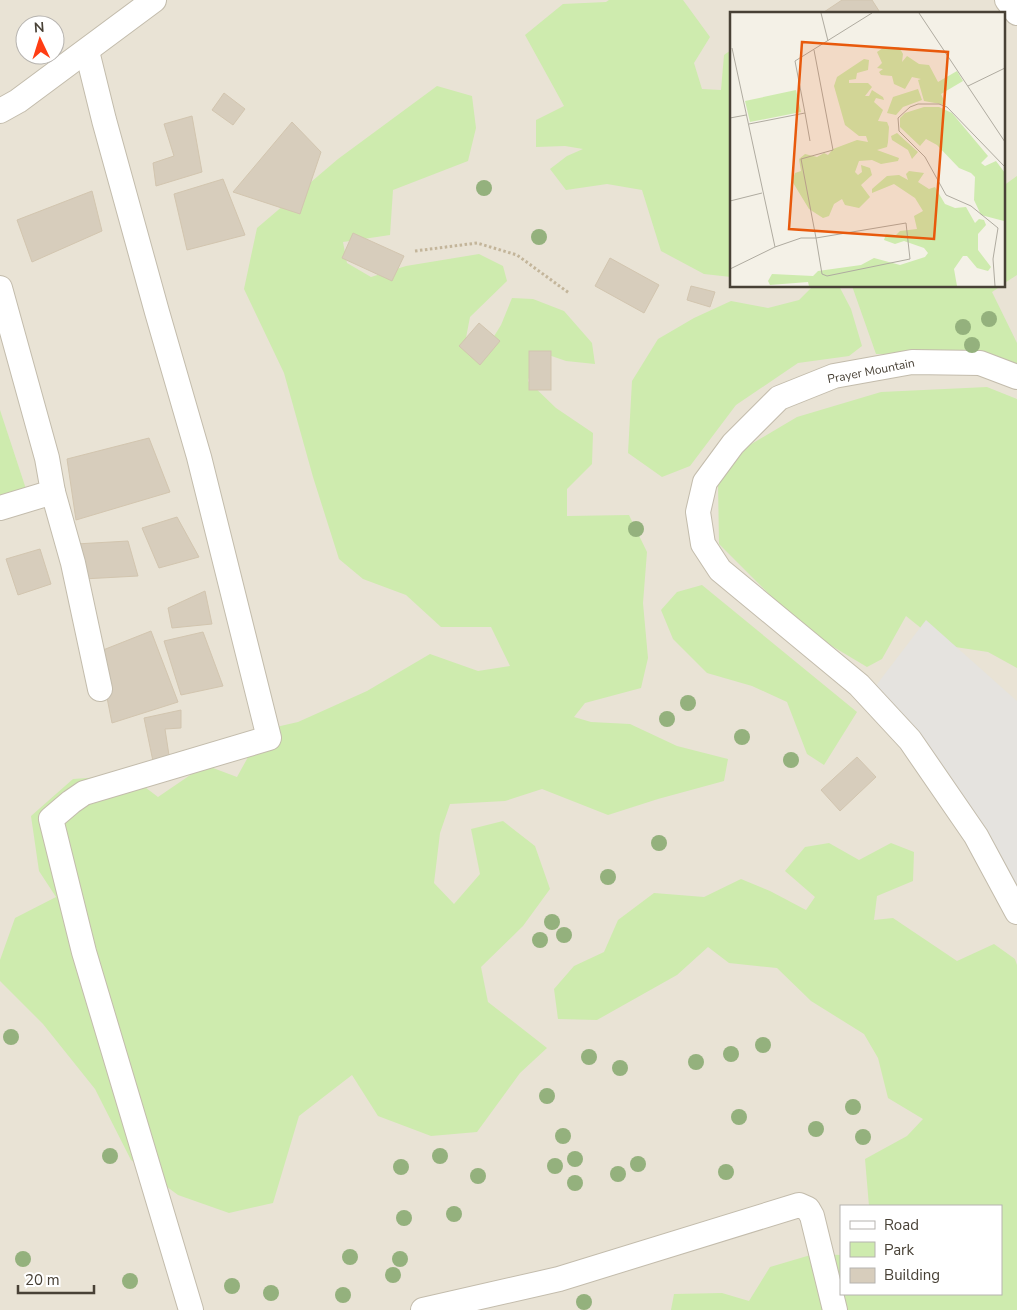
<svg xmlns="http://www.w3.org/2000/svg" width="1017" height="1310" viewBox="0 0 1017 1310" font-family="'Nunito Sans',sans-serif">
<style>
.residential{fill:#e9e3d5;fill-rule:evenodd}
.green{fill:#ceebae}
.parking{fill:#e5e3df}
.building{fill:#d7cdbc;stroke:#d2c5af}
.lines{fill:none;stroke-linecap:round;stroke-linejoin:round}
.minor-casing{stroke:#c3bcac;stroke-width:26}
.path{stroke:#c3b59a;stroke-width:3;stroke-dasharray:2.5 2.5;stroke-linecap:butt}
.minor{stroke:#fff;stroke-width:24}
.tree{fill:#94b17d}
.labels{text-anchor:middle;stroke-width:4.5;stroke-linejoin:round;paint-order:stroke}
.street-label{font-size:12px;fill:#484136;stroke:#fff}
.inset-road{fill:none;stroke:#afaba0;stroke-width:1}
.view{fill:#e8590c;fill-opacity:0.15;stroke:#e8590c;stroke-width:2.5}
.inset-edge{fill:none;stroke:#484136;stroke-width:2.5}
</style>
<rect width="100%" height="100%" fill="#f4f1e7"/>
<!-- residential -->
<path class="residential" d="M0,0H1017V1310H0ZM731,14H1003V286H731ZM25,25H55V55H25ZM841,1206H1001V1294H841Z"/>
<!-- green -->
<g class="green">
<path d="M609,0H683L710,37L694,63L702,89L721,90L724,55L731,50V277L704,274L661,251L642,190L607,184L566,190L550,169L567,156L583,149L565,146L536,147V120L564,106L525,35L563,4L606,2Z"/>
<path d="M437,86L472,96L476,128L468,161L393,190L390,235L343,242L347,263L371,277L406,266L479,254L503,266L507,281L470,317L465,343L488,346L501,325L512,298L533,299L564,311L592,343L595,364L566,361L537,351L528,381L556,408L593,433L592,464L567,489V516L629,515L647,552L643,603L648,658L641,688L585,703L574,717L591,722L630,724L677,746L728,759L724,781L658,799L608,815L542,789L505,801L450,804L440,833L434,883L454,904L480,874L471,829L503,821L535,846L550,889L523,926L481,967L488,1002L547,1048L520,1073L477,1132L431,1136L378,1116L352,1075L299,1116L273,1203L229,1213L178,1195L131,1160L95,1089L43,1024L0,981V960L15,918L56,897L39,871L31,816L73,779L129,775L158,797L205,765L237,777L263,730L298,722L367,691L430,654L478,671L510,666L491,627H441L406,595L363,579L339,559L313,477L284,373L244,289L257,228L338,159Z"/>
<path d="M1017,176V275L1003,284V186Z"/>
<path d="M813,286H839L851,309L862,346L849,356L798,363L736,405L690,466L662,477L628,453L632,381L658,339L694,318L731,301L768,308L799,300Z"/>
<path d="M852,286H1001L992,292L1017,343V366L987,353L876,354Z"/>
<path d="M987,387L1017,399V668L988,652L942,645L906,616L882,659L867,667L805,630L719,544L718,482L748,446L797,417L881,392Z"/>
<path d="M0,410L26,489L0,496Z"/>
<path d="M702,585L857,712L824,765L807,754L787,702L752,686L707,673L673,639L661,610L677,592Z"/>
<path d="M829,843L859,860L891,843L914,852L913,881L877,896L874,920L893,918L957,961L994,944L1015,959L1017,965V1310H671L674,1294L722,1293L749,1301L770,1267L814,1254L841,1255V1294H1001V1206H869L865,1159L907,1136L923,1119L888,1098L878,1058L864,1034L811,1001L777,968L729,963L708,947L677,975L597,1020L558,1019L554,989L574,966L604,952L618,920L654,893L704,897L741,879L770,891L806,910L815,897L785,871L805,847Z"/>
</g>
<!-- parking -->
<path class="parking" d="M926,620L1017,701V884L976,836L868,696Z"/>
<!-- building -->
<g class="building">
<path d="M842,0H872L881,14H821Z"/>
<path d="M224,93L245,109L233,125L212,110Z"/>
<path d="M192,116L202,172L156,186L153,163L174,156L164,124Z"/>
<path d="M292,122L321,152L300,214L233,192Z"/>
<path d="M223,179L245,235L187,250L174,194Z"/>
<path d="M92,191L102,231L32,262L17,220Z"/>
<path d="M353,233L404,256L392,281L342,258Z"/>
<path d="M610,258L659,285L644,313L595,286Z"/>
<path d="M691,286L715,292L710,307L687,300Z"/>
<path d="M479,323L500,341L480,365L459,346Z"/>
<rect x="529" y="351" width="22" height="39"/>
<path d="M149,438L170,492L76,520L67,459Z"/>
<path d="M177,517L199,557L159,568L142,528Z"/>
<path d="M128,541L138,576L83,579L76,544Z"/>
<path d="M40,549L51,584L18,595L6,559Z"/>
<path d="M205,591L212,624L172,628L168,608Z"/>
<path d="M151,631L178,702L112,723L98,652Z"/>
<path d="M203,632L223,686L181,695L164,641Z"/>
<path d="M181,710V728L165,729L170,762L154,766L144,718Z"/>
<path d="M857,757L876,777L840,811L821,790Z"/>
</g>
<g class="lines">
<defs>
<g id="minor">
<path d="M1007,0L1017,13"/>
<path d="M87,51L104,120L157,312L199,457L269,738L84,793L71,802L51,819L84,952L191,1310"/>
<path d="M0,111L18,101L154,0"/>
<path d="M0,288L47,458L53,492L0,508"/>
<path d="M1017,377L980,363L912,362L834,376L779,398L733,444L705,482L698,512L703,544L720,570L859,685L910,740L976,836L1017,912"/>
<path d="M53,492L73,563L100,689"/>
<path d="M423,1310L559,1279L799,1205L808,1209L812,1216L835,1310"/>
</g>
</defs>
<!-- minor casing -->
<use href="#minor" class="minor-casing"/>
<!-- path -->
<path class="path" d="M415,251L477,243L517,255L569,293"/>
<!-- minor -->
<use href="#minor" class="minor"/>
</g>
<!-- trees -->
<g class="tree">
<circle cx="484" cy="188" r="8"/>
<circle cx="539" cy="237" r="8"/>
<circle cx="989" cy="319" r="8"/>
<circle cx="963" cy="327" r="8"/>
<circle cx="972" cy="345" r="8"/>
<circle cx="636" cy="529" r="8"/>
<circle cx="688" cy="703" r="8"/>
<circle cx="667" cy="719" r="8"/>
<circle cx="742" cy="737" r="8"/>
<circle cx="791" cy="760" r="8"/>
<circle cx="659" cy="843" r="8"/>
<circle cx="608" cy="877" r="8"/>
<circle cx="552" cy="922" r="8"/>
<circle cx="564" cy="935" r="8"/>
<circle cx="540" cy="940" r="8"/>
<circle cx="11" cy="1037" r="8"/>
<circle cx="763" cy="1045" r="8"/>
<circle cx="731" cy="1054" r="8"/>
<circle cx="589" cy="1057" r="8"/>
<circle cx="696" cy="1062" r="8"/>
<circle cx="620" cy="1068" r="8"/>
<circle cx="547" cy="1096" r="8"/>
<circle cx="853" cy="1107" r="8"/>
<circle cx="739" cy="1117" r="8"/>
<circle cx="816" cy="1129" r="8"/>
<circle cx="563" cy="1136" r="8"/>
<circle cx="863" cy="1137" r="8"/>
<circle cx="110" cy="1156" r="8"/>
<circle cx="440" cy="1156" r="8"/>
<circle cx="575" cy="1159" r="8"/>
<circle cx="638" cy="1164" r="8"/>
<circle cx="555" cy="1166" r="8"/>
<circle cx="401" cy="1167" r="8"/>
<circle cx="726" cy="1172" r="8"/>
<circle cx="618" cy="1174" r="8"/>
<circle cx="478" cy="1176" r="8"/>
<circle cx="575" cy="1183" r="8"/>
<circle cx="454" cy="1214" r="8"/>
<circle cx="404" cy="1218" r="8"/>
<circle cx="350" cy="1257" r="8"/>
<circle cx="23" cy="1259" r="8"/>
<circle cx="400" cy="1259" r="8"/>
<circle cx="393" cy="1275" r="8"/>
<circle cx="130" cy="1281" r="8"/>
<circle cx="232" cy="1286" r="8"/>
<circle cx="271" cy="1293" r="8"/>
<circle cx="343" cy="1295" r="8"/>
<circle cx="584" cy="1302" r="8"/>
</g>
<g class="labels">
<!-- street labels -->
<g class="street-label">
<text transform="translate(871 371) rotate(-11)" y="4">Prayer Mountain</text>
</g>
</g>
<!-- overview -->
<g transform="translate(730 12)">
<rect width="275" height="275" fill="#f4f1e7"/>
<path d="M169,35L173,42L172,50L177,44L189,52L199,53L208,70L227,59L233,69L211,82L216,93L194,89L188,68L191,67L182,65L175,77L164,72L162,64L151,63L149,60L153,57L147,56L152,51L147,40L153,36ZM134,47L139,48L138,58L127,61L126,67L119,68V71H138L142,75L135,84H139L142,78L153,85L154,88L146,86L144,90L153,98L148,109L157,110L159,115L158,130L157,135L147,138L169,146L168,149L151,152L142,148L129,149L125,160L128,163L132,160L131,153L140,156L142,163L131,173L140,185L129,196L115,193L112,187L104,192L99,204L93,206L79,197L62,169L65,161L71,159L69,147L75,142L87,145L94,141L98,143L103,137L127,128L138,130L136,124H129L115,113L104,74L107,65ZM188,77L192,88L173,95L166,103L157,101L163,85ZM66,78L71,100L20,110L15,89ZM194,95H209L222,101L258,144L251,151L255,154L266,149L275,161L274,209L251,203L244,188L245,165L241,161L229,156L207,133L196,127L190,134L170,115V106L175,101ZM167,121L188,140L182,147L178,138L162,128L161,124ZM179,159L194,161L188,170L199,177L205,175L215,192L225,196L236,195L245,211L249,207L254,208L256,213L248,222V238L261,255L258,259L247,256L237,244H233L224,257L227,274H79L78,270L40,273L38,269L42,262L83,264L88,259L131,253L144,246L170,253L195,245L198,241L194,236L174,229L165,232L154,228L156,222L166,223L170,219L187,217L184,204L193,199L185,186L164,172L142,181V177L157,164L169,163L178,168L176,162Z" fill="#ceebae"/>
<path class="inset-road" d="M91,1L98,29M189,1L275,130M2,36L45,235M238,74L275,56M75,101L80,129M0,106L16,103M19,112L75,101L65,49L142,1M0,189L32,181M176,211L180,247L97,264L92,262L86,226ZM0,257L45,235L71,226H86L71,147L103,138L84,38M265,274L263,247L268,216L241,194L216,183L195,145L169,119L168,106L180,95L188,92H209L217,95L275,155"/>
<path class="view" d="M72,30L218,40L204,227L59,217Z"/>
<rect width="275" height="275" class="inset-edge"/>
</g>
<!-- legend -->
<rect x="840" y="1205" width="162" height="90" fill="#ffffff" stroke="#b6b3af"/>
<rect x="850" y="1221" width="25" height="8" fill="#ffffff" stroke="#b6b3af"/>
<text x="884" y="1230" font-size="15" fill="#484136">Road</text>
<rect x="850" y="1242" width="25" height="15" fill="#ceebae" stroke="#b6b3af"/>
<text x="884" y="1255" font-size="15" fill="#484136">Park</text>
<rect x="850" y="1268" width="25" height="15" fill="#d7cdbc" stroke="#b6b3af"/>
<text x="884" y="1280" font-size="15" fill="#484136">Building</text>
<!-- north arrow -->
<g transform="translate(40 40) rotate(356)"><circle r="24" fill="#ffffff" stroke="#b6b3af"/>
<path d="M0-4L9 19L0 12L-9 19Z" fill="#ff3d14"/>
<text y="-8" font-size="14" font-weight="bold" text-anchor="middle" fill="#484136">N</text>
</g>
<!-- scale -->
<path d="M18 1285v8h76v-8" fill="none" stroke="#484136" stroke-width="2.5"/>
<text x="25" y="1285" font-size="15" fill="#484136" stroke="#ffffff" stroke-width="4" paint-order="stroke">20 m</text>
</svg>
